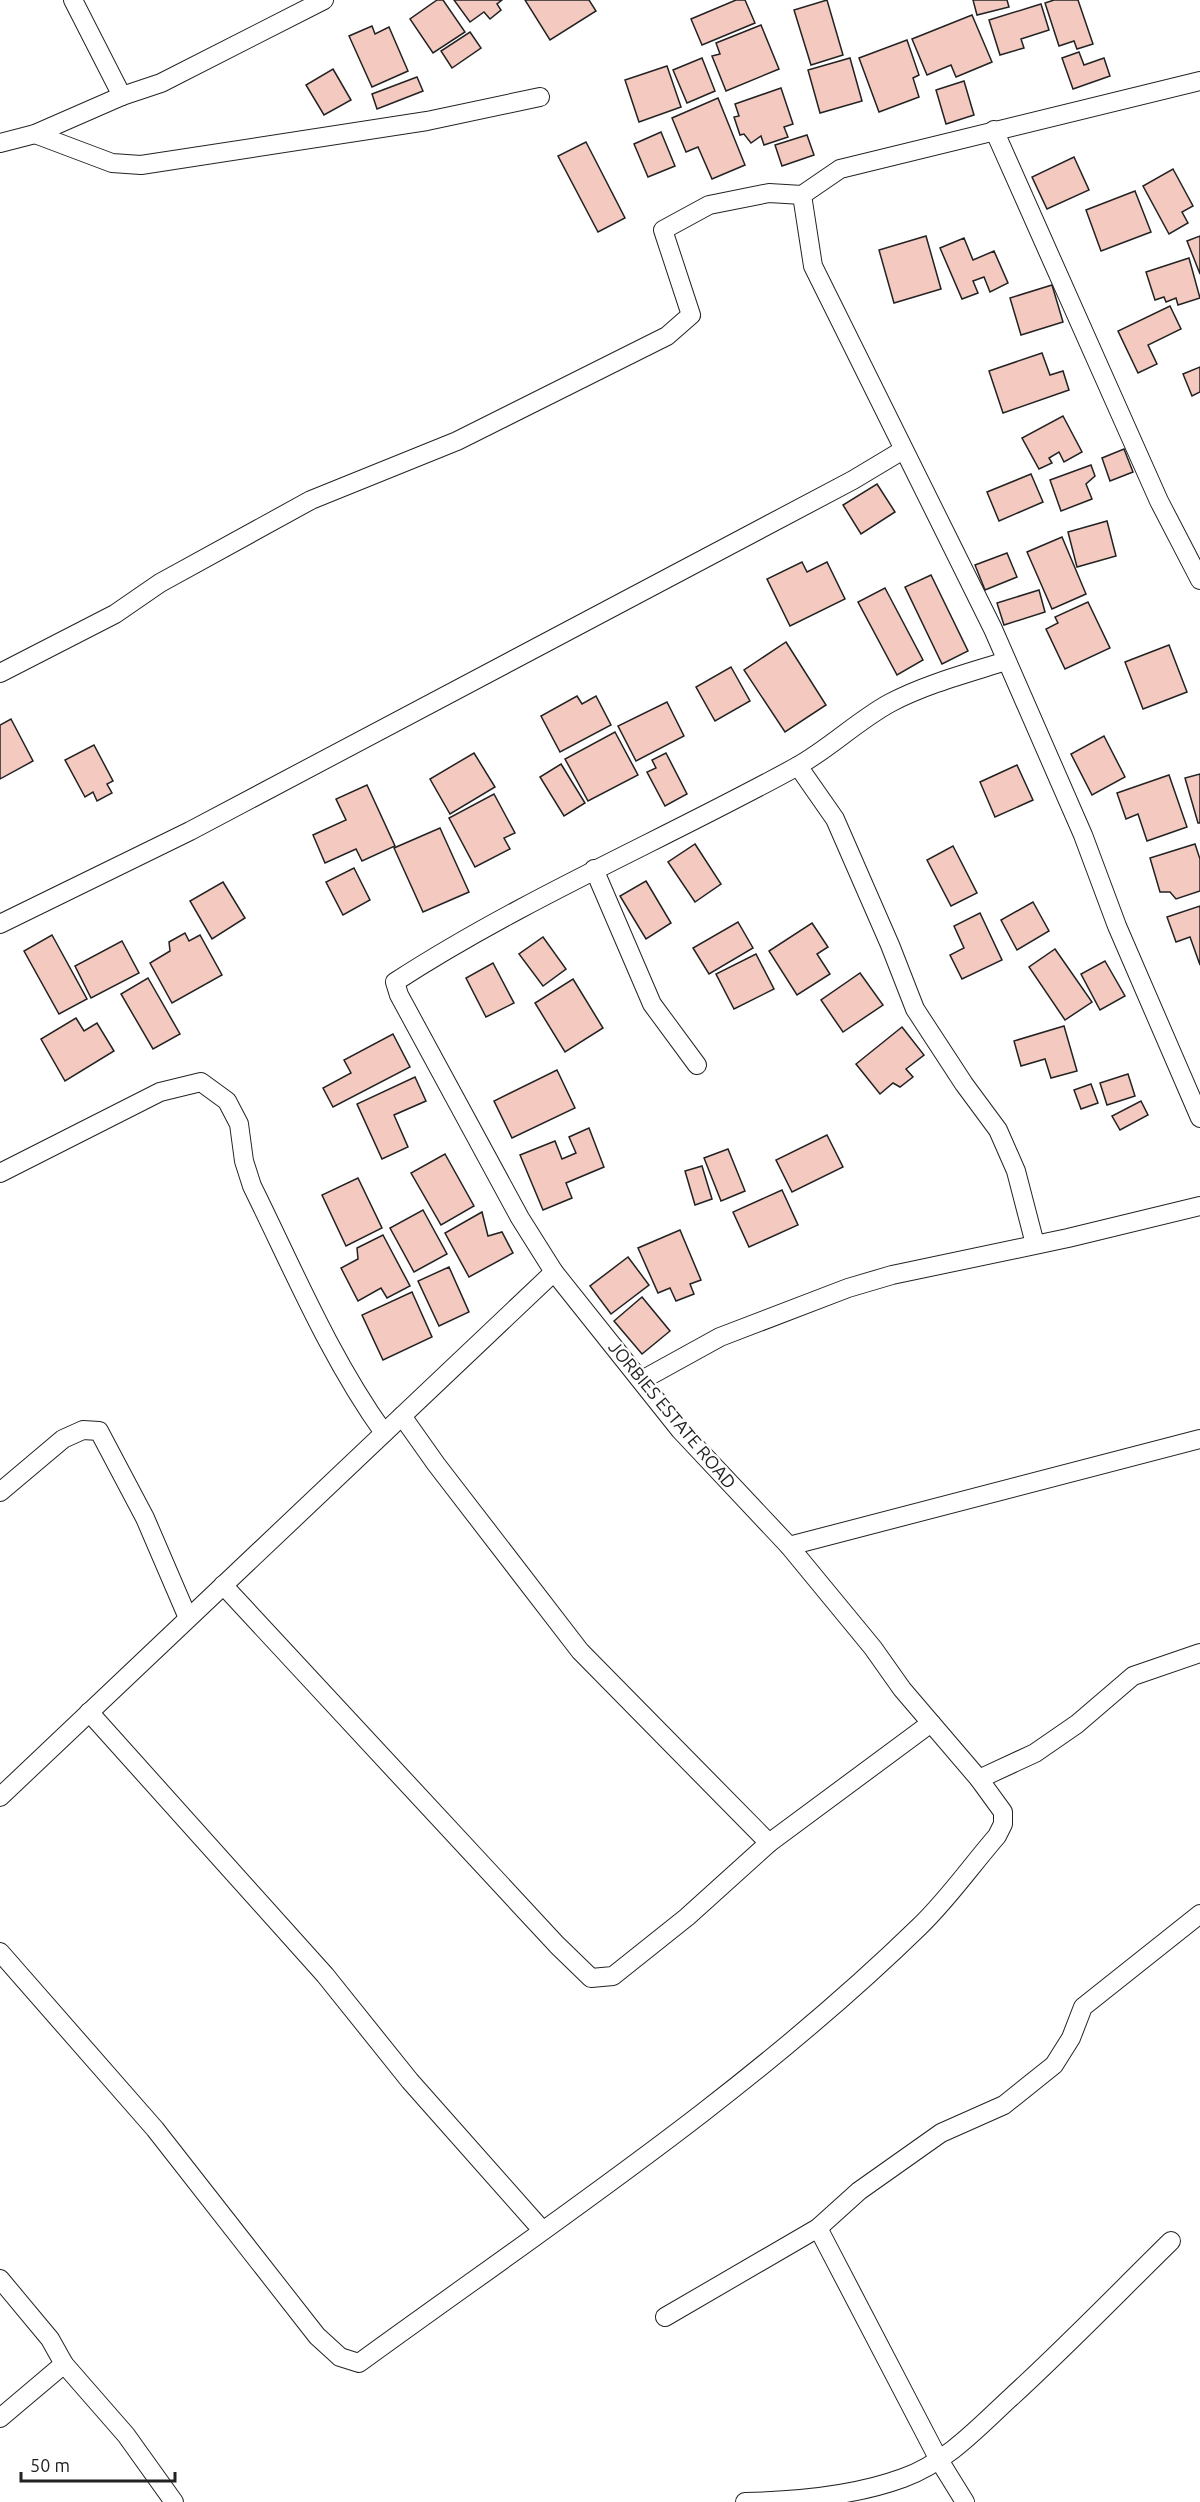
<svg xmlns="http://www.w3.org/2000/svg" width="1200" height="2502" viewBox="0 0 1200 2502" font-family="Ubuntu,sans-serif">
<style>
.building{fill:#f3c9c0;stroke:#222;stroke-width:1.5}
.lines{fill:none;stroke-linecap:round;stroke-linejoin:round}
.minor-casing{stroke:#222;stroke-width:20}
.minor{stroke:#fff;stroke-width:18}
.labels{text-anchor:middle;stroke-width:4.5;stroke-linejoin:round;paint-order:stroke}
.street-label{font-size:18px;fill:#222;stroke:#fff}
</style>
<rect width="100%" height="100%" fill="#fff"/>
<!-- building -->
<g class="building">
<path d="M437,0H443L465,32L433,53L410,19Z"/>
<path d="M454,0H502L497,4L501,10L490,19L484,12L470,22Z"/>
<path d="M525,0H589L596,11L550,40Z"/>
<path d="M736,0H745L755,23L702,45L691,19Z"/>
<path d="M827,0L843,55L811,65L794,10Z"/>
<path d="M973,0H1007L1009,7L977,15Z"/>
<path d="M1054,0H1078L1093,44L1077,49L1074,41L1059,46L1045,3Z"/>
<path d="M1041,4L1049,30L1021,39L1024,48L1000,55L989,20Z"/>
<path d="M972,15L992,62L956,77L951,65L927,75L912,39Z"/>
<path d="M761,25L779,69L726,91L712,56L720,54L716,43Z"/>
<path d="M372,26L375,34L389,27L408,71L372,87L349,36Z"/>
<path d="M470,32L481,48L452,68L441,51Z"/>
<path d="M907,40L919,75L913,78L919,97L879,112L859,58Z"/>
<path d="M1079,52L1084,65L1104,58L1110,76L1073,89L1062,58Z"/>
<path d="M702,58L715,91L687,103L673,70Z"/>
<path d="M850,58L862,101L820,113L808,70Z"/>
<path d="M667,66L681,107L639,122L625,80Z"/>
<path d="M333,69L351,100L324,115L306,85Z"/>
<path d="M417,77L423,91L377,109L372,94Z"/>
<path d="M964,81L974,115L946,124L936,90Z"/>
<path d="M781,88L793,124L784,127L788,137L764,145L761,136L751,143L744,134L740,135L734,117L739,116L735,104Z"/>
<path d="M718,98L745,165L712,179L698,147L686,152L672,118Z"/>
<path d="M661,132L675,166L648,177L634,144Z"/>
<path d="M807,135L814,155L782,166L775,145Z"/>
<path d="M586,142L625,218L598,232L558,156Z"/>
<path d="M1074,157L1089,190L1047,209L1032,177Z"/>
<path d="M1173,169L1193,206L1182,212L1188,223L1169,234L1143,186Z"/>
<path d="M1135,191L1151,232L1101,251L1086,210Z"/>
<path d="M926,236L941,289L894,303L879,250Z"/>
<path d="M1200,236V274L1187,241Z"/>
<path d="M964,238L973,260L994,251L1008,283L990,292L984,277L973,281L978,293L962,299L940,248Z"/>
<path d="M1189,258L1200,298L1178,305L1176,298L1166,302L1164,297L1155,300L1146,272Z"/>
<path d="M1052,285L1063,322L1021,335L1010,298Z"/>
<path d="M1170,306L1181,329L1148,345L1157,364L1138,373L1118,331Z"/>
<path d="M1042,353L1050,375L1063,371L1069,390L1003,413L989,371Z"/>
<path d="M1200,367V392L1192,396L1183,374Z"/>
<path d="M1063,416L1082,452L1064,462L1059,452L1049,458L1052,463L1039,469L1022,438Z"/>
<path d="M1124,449L1133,472L1110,481L1102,458Z"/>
<path d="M1091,465L1095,476L1086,484L1092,499L1061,511L1050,480Z"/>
<path d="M1031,474L1043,502L999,521L987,492Z"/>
<path d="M877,484L895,512L861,534L843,505Z"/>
<path d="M1107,521L1116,556L1077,567L1068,532Z"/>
<path d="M1062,537L1086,594L1052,609L1027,552Z"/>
<path d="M1007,553L1017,577L985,590L975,565Z"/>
<path d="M802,562L807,572L827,562L845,599L790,626L767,579Z"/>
<path d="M931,575L968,651L942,664L905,587Z"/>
<path d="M885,588L923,660L897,675L858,602Z"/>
<path d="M1039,590L1045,612L1004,625L997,603Z"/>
<path d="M1088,602L1110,648L1065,669L1046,629L1058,623L1055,617Z"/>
<path d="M786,642L826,705L785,732L744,670Z"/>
<path d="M1169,645L1187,692L1143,709L1125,662Z"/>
<path d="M731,667L750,701L715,721L696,687Z"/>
<path d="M577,696L582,704L596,696L611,725L560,752L541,716Z"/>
<path d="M667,702L684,736L636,761L618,726Z"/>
<path d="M11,719L33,761L0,779V725Z"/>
<path d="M615,732L638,775L588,801L565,759Z"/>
<path d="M1104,736L1125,777L1092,795L1071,754Z"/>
<path d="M94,745L113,781L107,784L112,793L97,801L93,792L85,797L65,760Z"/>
<path d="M474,753L495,787L450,814L430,779Z"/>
<path d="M666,753L687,794L665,806L647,772L656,768L652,760Z"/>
<path d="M561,764L585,803L564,816L540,777Z"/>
<path d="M1017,765L1033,800L995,817L980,782Z"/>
<path d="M1200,774V823H1198L1185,778Z"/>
<path d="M1169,775L1187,827L1147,841L1138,814L1126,819L1117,793Z"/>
<path d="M367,785L395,846L362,861L356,849L325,863L313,835L346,820L336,799Z"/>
<path d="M494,794L515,833L504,838L510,849L475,867L449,818Z"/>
<path d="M440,828L469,892L423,912L394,848Z"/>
<path d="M695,844L721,884L695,902L668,862Z"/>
<path d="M1195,844L1200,859V891L1176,899L1170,892H1160L1150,858Z"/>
<path d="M953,846L977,893L951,906L927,860Z"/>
<path d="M354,868L370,900L343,915L326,882Z"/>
<path d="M646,881L671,923L646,939L620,896Z"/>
<path d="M223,882L245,918L212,939L190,901Z"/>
<path d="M1033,902L1049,931L1017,950L1001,920Z"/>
<path d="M1200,906V965L1190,937L1176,942L1167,917Z"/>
<path d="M980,913L1002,960L962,979L950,955L964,948L954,926Z"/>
<path d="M738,922L753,948L709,974L693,948Z"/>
<path d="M812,923L828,947L817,954L830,974L797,995L769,951Z"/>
<path d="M185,933L189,941L200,935L222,975L172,1003L150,963L170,951L169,942Z"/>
<path d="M52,935L87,999L59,1014L24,951Z"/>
<path d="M543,937L566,969L543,986L519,954Z"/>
<path d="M122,941L139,973L91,998L75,966Z"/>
<path d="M1055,949L1092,1002L1065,1020L1029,967Z"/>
<path d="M756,954L774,989L734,1009L716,974Z"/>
<path d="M1105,961L1125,996L1100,1010L1081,974Z"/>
<path d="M493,963L514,1003L486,1017L466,978Z"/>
<path d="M860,973L883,1005L843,1032L821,1000Z"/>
<path d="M148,978L180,1034L153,1049L121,994Z"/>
<path d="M573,979L603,1028L565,1052L535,1003Z"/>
<path d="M76,1018L84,1031L97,1023L114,1051L65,1081L41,1039Z"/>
<path d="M1064,1026L1077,1071L1051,1078L1045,1059L1021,1066L1014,1041Z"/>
<path d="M902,1027L924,1055L906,1069L913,1077L900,1087L893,1083L880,1094L856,1064Z"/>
<path d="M393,1034L410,1067L333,1107L323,1088L351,1073L344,1060Z"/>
<path d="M557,1070L575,1108L512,1138L494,1101Z"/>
<path d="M1128,1074L1135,1096L1107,1105L1100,1083Z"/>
<path d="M415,1077L426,1101L394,1115L408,1147L382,1159L357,1104Z"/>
<path d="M1091,1084L1098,1103L1081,1109L1074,1090Z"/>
<path d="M1141,1101L1148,1115L1120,1130L1112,1116Z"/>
<path d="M589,1128L604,1167L566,1183L572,1198L543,1210L520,1155L555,1141L562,1159L576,1153L569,1137Z"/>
<path d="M827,1135L843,1167L792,1192L776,1160Z"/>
<path d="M728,1149L745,1191L721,1201L704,1158Z"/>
<path d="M445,1154L474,1206L441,1225L411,1173Z"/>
<path d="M702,1166L712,1199L695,1205L685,1171Z"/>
<path d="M358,1178L382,1228L346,1246L322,1195Z"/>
<path d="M782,1190L798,1225L749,1247L733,1212Z"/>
<path d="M423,1210L447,1254L414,1272L390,1228Z"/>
<path d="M482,1212L488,1236L502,1232L513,1253L469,1277L445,1233Z"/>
<path d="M680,1230L701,1280L690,1284L694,1294L676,1301L670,1288L658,1293L638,1248Z"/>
<path d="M383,1235L410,1286L387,1298L381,1288L358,1301L341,1268L358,1259L357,1248Z"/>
<path d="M628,1257L649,1285L611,1314L590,1286Z"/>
<path d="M449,1267L469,1312L439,1326L418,1281Z"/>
<path d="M412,1292L432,1337L383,1360L362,1315Z"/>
<path d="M642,1297L670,1331L642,1354L614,1321Z"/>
</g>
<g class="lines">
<defs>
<g id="minor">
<path d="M73,0L122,96"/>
<path d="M1200,81L840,169L802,195L813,266L993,629L1083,835L1117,926L1200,1118"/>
<path d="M994,130L1159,501L1200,580"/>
<path d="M35,134L112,163L141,165L427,121L540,97"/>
<path d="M0,143L35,134L122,96L161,83L324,0"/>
<path d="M0,673L115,614L160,583L311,500L457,441L667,336L691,315L663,230L709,205L769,193L802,195"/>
<path d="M798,766L835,819L890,945L915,1009L964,1084L998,1130L1016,1171L1035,1244"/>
<path d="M594,869L652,1004L697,1065"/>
<path d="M0,924L190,831L853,480L903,450"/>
<path d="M0,1173L160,1092L201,1082L227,1101L239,1124L244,1161L252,1186C293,1269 330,1358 384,1433"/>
<path d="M642,1380L720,1337L848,1288L892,1275L1068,1238L1200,1206"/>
<path d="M402,1416L436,1464L580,1651L769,1843"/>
<path d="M0,1492L63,1439L83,1430L99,1431L145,1518L188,1618"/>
<path d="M789,1546L1200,1439"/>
<path d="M223,1585L557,1945L591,1978L613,1976L687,1917L769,1843L931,1723"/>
<path d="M89,1712L325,1975L410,2081L542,2230"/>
<path d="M979,1779L1035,1753L1077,1724L1133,1676L1200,1653"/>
<path d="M0,1797L554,1272"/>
<path d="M0,1952L155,2129L317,2336L340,2357L359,2363C550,2224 750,2092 920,1926C948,1899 971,1866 997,1836L1003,1824V1812L979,1779L902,1689L873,1648L789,1546L680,1430L554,1272L520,1218L399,995L395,982C523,899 663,840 796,767C829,749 857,721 890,703C926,684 968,673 1006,661"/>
<path d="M818,2228L939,2460L965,2502"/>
<path d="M0,2279L50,2339L64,2364"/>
<path d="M665,2317L818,2228L859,2191L941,2133L1004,2105L1054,2065L1071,2038L1083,2007L1200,1914"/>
<path d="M0,2418L64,2364L126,2435L174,2502"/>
<path d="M745,2502C797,2501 854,2496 903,2478C945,2463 976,2430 1008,2400C1064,2349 1117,2294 1171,2241"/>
</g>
</defs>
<!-- minor casing -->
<use href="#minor" class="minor-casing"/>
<!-- minor -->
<use href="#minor" class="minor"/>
</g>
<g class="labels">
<!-- street labels -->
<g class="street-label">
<text transform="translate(672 1415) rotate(50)" y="6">JORBIES ESTATE ROAD</text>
</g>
</g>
<!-- scale -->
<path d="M21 2472v9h154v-9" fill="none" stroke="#222222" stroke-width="3"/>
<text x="30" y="2472" font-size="18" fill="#222222" stroke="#ffffff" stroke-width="4.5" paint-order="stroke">50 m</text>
</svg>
